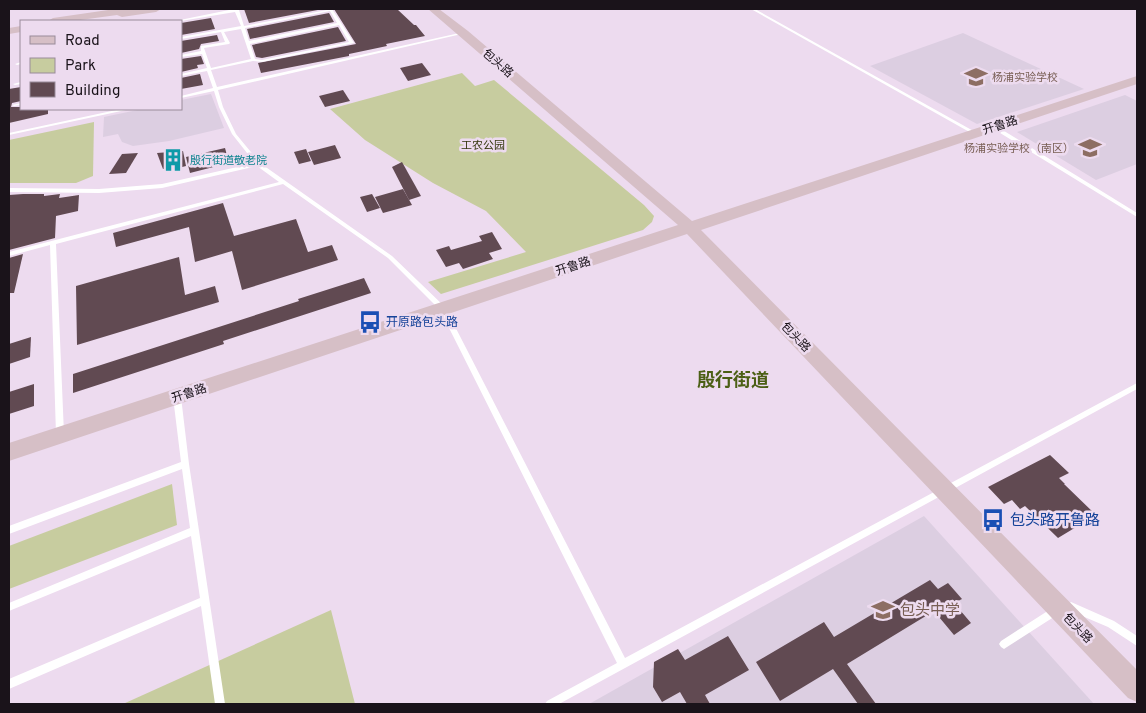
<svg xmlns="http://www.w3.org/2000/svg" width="1146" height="713" viewBox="0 0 1146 713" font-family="Overpass,'Noto Sans SC',sans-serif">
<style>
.education{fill:#dccee1}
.green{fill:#c7cc9f}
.building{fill:#614a52}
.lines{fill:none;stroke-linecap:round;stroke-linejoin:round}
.lane{fill:#fff;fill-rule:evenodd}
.secondary{fill:#d6bfc6;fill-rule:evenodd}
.labels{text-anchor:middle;stroke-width:5;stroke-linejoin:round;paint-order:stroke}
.far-education-label{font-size:11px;fill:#785e54;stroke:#eddbef;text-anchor:start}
.far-park-label{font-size:11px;fill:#33360c;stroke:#eddbef}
.far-culture-label{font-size:11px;fill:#0d838f;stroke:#eddbef;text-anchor:start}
.street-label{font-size:12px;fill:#1a131a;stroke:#eddbef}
.transit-label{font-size:12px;fill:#164399;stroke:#eddbef;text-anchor:start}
.near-transit-label{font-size:15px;fill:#164399;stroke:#eddbef;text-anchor:start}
.near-education-label{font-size:15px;fill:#785e54;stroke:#eddbef;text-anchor:start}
.district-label{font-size:18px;font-weight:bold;fill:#4c5f15;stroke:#eddbef}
</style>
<rect width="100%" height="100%" fill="#eddbef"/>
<!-- education -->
<g class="education">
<path d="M963,33L1084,89L977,124L870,66Z"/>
<path d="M211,94L224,128L169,141L133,146L122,142L118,134L103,137L104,117L142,109H181V100Z"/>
<path d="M1125,95L1137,101V164L1096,180L1017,132Z"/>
<path d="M924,516L1094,704H589Z"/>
</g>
<!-- green -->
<g class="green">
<path d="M462,73L475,86L494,80L644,205L654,216L652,222L643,230L441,294L428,282L526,252L486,211L433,183L365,140L330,109Z"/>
<path d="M94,122L93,176L76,183H9V140Z"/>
<path d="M172,484L177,525L9,589V546Z"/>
<path d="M331,610L355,704H123Z"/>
</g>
<!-- building -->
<g class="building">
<path d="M244,9H323L249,23Z"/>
<path d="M334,9H397L414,25H416L425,36L386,44L387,46L349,54V56L261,73L258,63L356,44Z"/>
<path d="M329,13L334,22L250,39L247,29Z"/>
<path d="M211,18L215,29L181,35V23Z"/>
<path d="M338,27L346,41L262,58L256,57L252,45Z"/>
<path d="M217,35L219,41L201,44L199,49L181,53V41Z"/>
<path d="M201,56L204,64L197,65L198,68L181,72V59Z"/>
<path d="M422,63L431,75L408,81L400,68Z"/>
<path d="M200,74L203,85L181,89V78Z"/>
<path d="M21,87V101L12,103L11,107H21V109H48V114L9,123V89Z"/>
<path d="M343,90L350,101L325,107L319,96Z"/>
<path d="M335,145L341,158L314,165L308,152Z"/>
<path d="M225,148L229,163L190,173L186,157Z"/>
<path d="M306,149L311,161L299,164L294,152Z"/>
<path d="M183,151L186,166L167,171V168L163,169L157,153Z"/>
<path d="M138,153L126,173L109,174L122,154Z"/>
<path d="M402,162L421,196L409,200L392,167Z"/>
<path d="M403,189L412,205L383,213L375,197Z"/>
<path d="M23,194H44V196L60,194L59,198L79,195L78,211L56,216L55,238L9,250V195Z"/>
<path d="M372,194L380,208L367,212L360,197Z"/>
<path d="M223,203L234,236L296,219L308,252L332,245L338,260L242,290L232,251L195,262L189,227L116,247L113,233Z"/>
<path d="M492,232L502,249L489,253L493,259L463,269L459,263L446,267L436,250L449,246L451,250L482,241L479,236Z"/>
<path d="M23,254L14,293H9V258Z"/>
<path d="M179,257L185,295L215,286L219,302L77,345L76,286Z"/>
<path d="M364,278L371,293L223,341L224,344L73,393V374L299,301L298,299Z"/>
<path d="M31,337L30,357L9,364V344Z"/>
<path d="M34,384V406L9,414V392Z"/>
<path d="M1050,455L1069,473L1059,478L1065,484H1064L1096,515L1058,538L1025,506L1020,509L1012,500L1004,504L988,487Z"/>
<path d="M930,580L938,589L948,583L962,599L954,603L971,623L954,635L934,611L847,664L876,704H858L833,669L780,701L756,662L824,622L834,637Z"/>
<path d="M728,636L749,670L705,695L710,704H687L680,692L662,702L653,687L654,662L678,649L685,660Z"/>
</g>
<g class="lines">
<!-- lane -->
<g class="lane">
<path d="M234,9H238L239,10L244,26L332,9L354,43L262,62L253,61L211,70L217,87L464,32L466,33L218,90L223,107L236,134L260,163L392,256L445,307L625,658L1137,383V389L559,704H545L547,701L617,663L440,310L388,258L283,184L56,244L64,434L63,436L60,437L57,436L56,434L50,245L9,256V252L279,182L257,166L162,188L99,193L9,192V188L99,189L162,184L255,163L232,134L219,107L214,91L181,98V96L213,88L207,71L181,76V74L207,68L202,54L181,57V55L201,51V46L225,42L221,32L181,39V37L241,26L235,12L181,21H175ZM330,11L337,23L249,41L245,28ZM339,25L349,42L262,60L255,59L250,44ZM241,29L251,59L211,68L204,48L229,44L230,43L224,32Z"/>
<path d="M751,9H755L977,133L973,134Z"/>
<path d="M21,62V64L17,65L15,64Z"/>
<path d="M21,82V84L15,85L13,84Z"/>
<path d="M21,103V105L14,106L12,105Z"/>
<path d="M121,109H128L126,110L9,135V133Z"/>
<path d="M992,126H996L1137,213V217L992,128Z"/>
<path d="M177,394L180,395L181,397L189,464L225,704H215L201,606L9,689V679L200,598L191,536L9,611V603L190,528L182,469L9,534V526L181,462L173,397L174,395Z"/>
<path d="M1071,602L1114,621L1137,636V646L1108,627L1068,610L1066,607L1068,604Z"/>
<path d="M1057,605L1060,607L1062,610L1060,613L1007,647L1004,649L1001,647L999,644L1001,641Z"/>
</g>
<!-- secondary -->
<g class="secondary">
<path d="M115,9H161L156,12L122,17L117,15L73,21H48L53,18Z"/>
<path d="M428,9H439L468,31L692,221L1137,76V84L701,230L1137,670V702L1128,698L687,234L9,461V443L678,225Z"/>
<path d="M21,26V32L9,34V28Z"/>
</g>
</g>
<!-- icons -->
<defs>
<symbol id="school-bare" viewBox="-9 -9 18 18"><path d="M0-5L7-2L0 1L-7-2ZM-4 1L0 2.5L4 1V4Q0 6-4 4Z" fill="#8d6e63" stroke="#eddbef" stroke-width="2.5" paint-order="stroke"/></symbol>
<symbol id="building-bare" viewBox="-9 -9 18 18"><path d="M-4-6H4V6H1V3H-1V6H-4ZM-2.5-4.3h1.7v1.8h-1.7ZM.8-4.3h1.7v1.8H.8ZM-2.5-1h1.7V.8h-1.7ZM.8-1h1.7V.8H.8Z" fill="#0f9aa8" stroke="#eddbef" stroke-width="2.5" paint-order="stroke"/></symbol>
<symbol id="bus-bare" viewBox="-9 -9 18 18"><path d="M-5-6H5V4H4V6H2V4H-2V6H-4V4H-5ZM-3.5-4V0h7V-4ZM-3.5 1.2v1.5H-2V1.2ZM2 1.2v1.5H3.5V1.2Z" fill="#1a4fb4" stroke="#eddbef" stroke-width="2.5" paint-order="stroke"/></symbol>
</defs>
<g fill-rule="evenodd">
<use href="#school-bare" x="960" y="61" width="32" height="32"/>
<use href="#school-bare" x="1074" y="132" width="32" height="32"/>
<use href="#building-bare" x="157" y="144" width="32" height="32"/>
<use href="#bus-bare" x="354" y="306" width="32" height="32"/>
<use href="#bus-bare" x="977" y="504" width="32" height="32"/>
<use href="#school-bare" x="867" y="594" width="32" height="32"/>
</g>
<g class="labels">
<!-- far-education labels -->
<g class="far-education-label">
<text x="992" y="81">杨浦实验学校</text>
<text x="1074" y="152" text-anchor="end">杨浦实验学校（南区）</text>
</g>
<!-- far-park labels -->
<g class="far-park-label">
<text x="483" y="149">工农公园</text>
</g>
<!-- far-culture labels -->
<g class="far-culture-label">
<text x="190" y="164">殷行街道敬老院</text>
</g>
<!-- street labels -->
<g class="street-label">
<text transform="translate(498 63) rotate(41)" y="4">包头路</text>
<text transform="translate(1000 125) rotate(-18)" y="4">开鲁路</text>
<text transform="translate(573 266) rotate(-18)" y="4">开鲁路</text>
<text transform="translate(796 337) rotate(46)" y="4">包头路</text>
<text transform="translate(189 393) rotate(-18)" y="4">开鲁路</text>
<text transform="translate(1078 628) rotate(46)" y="4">包头路</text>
</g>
<!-- transit labels -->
<g class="transit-label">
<text x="386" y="326">开原路包头路</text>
</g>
<!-- near-transit labels -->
<g class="near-transit-label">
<text x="1010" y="525">包头路开鲁路</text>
</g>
<!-- near-education labels -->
<g class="near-education-label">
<text x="900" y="615">包头中学</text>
</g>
<!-- district labels -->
<g class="district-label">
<text x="733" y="386">殷行街道</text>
</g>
</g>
<!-- border -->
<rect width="1146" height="713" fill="none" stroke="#1a131a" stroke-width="20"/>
<!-- legend -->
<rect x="20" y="20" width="162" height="90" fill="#eddbef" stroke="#998b9a"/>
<rect x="30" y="36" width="25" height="8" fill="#d6bfc6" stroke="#998b9a"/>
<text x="65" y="45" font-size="15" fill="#1a131a">Road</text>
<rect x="30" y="58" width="25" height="15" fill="#c7cc9f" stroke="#998b9a"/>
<text x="65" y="70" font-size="15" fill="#1a131a">Park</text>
<rect x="30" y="82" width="25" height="15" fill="#614a52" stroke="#998b9a"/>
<text x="65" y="95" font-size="15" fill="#1a131a">Building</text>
</svg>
